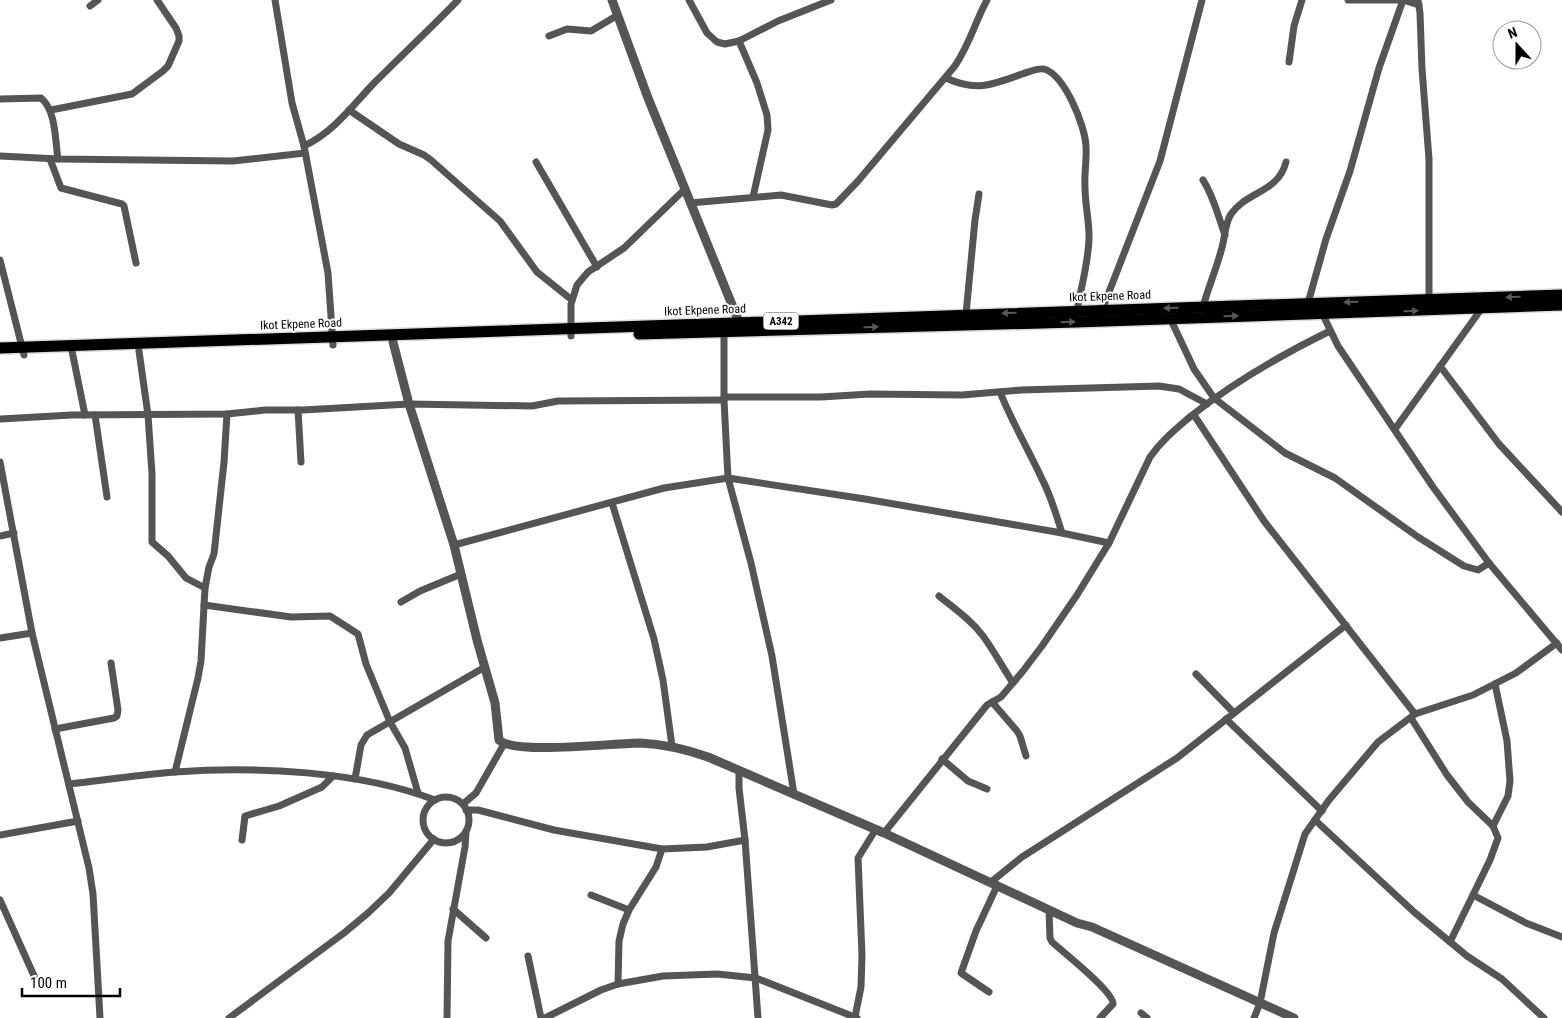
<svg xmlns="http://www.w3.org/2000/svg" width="1562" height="1018" viewBox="0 0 1562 1018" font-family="'Roboto Condensed',sans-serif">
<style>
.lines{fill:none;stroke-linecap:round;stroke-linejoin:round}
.trunk-casing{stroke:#dbdbdb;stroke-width:14}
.minor{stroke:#555;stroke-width:7}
.tertiary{stroke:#555;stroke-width:9}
.trunk{stroke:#000;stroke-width:11}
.oneway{fill:#595959}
.labels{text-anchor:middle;stroke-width:4;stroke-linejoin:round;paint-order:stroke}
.shield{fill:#fff;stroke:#4c4c4c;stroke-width:1}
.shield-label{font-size:11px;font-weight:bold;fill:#000}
.street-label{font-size:12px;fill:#000;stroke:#fff}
</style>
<rect width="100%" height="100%" fill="#fff"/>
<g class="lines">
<defs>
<g id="trunk">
<path d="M639,334L1076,322L1562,305"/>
<path d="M0,348L1562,295"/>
</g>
</defs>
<!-- trunk casing -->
<use href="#trunk" class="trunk-casing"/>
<!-- minor -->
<g class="minor">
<path d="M275,0L292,103L304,146L328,273L333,345"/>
<path d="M689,0L707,33L717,42L725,44L739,41L778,21L831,0"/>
<path d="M1348,0H1403L1419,5"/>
<path d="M1418,0L1420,13L1422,69L1429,159V299"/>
<path d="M90,6L98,0"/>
<path d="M549,36L567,29L591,31L618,15"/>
<path d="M739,41L757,83L767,115L768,130L753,197"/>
<path d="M1289,62L1294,26L1302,0"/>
<path d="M946,78C976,92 992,85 1022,74C1029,72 1037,68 1044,69C1065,75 1085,126 1086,146C1087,160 1084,174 1085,187C1085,204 1089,220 1089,236C1089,261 1081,287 1077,311"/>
<path d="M0,99L41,98C56,110 55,140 58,159"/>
<path d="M51,110L132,94L163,71L168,66L179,41V36L176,28L157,0"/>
<path d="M349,110L399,144L424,155L431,160L500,221L537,272L572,300"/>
<path d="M304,146C334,132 353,105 375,82C403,54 431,28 458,0"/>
<path d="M0,156L58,159L233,161L305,153"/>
<path d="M50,159L61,188L122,204L124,206L136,263"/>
<path d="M536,162L597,267"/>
<path d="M1203,180C1214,197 1218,216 1225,235"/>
<path d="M690,203L781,195L832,205L836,204L858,181L954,67C969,46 975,22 987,0"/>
<path d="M0,260L24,355"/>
<path d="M1308,303L1326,239L1350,171L1379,68L1403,0"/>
<path d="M1203,307C1208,288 1216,270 1221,251C1225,240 1224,225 1231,214C1247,191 1278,193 1286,162"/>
<path d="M1102,310L1160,161L1202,0"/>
<path d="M1322,313L1338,346L1433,487L1489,563L1562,650"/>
<path d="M966,314L975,220L979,194"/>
<path d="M1170,318L1194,369L1214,398L1285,453L1335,478L1418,537L1464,566L1478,570L1489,563"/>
<path d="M724,331V400L728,478L751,563L772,656L794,794"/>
<path d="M571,336V304L577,285L588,272L624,248L685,189"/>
<path d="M71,346L85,415"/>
<path d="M139,351L148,415L152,474V542L168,556L186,578L205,588"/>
<path d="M1440,366L1499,444L1562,512"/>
<path d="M1000,392C1012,422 1028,449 1042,479C1051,496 1056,514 1062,533"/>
<path d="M724,397H821L870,394L962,395L1021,390L1159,386L1179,389L1207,404"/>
<path d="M298,410L301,462"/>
<path d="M95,415L107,497"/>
<path d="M1194,415L1264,521L1415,714"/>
<path d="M0,419L72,415L227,414L265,410H303L409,404L532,406L558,401L724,400"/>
<path d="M1395,429L1482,308"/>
<path d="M0,462L32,633L89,868L93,894L100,1018"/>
<path d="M612,503L654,639L663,680L672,746"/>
<path d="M0,536L14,533"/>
<path d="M454,545L664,488L728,478L865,499L1062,533L1109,543"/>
<path d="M939,596C955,609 971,620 983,636C994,651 1003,668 1013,683"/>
<path d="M401,602L420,591L461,574"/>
<path d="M204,605L291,617L330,616L358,634L366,664L390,722L405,748L418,793"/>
<path d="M0,638L32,633"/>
<path d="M1196,674L1234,713"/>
<path d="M992,702L1017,731L1020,736L1026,756"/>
<path d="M1411,718L1447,775L1468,802L1493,826L1498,838L1490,860L1450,942"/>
<path d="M1226,719L1322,811"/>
<path d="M55,729L114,718L117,716L118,710L111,663"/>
<path d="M942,759L968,781L987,789"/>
<path d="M739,770V788L745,840L758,1018"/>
<path d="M175,772L198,678L201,661L205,588L209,567L214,554L224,462L227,414"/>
<path d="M355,779L361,745L367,735L485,667"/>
<path d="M69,784C104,780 139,775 175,772C255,766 360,771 435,800"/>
<circle cx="446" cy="820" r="23"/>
<path d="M463,804L476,793L504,744"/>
<path d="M466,810H478L554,830L662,849L707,847L745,840"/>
<path d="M1315,820L1414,912L1467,956L1502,979L1544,1018"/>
<path d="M1493,826L1508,796L1510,781L1507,741L1495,684"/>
<path d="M884,833L987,705L1001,697L1023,671L1042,646L1077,595L1109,543L1150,457C1162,440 1176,429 1191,416C1234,382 1281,355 1330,331"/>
<path d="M0,835L78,821"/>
<path d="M242,840L245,816L279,806L322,787L333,776"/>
<path d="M991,882L1022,857L1177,758L1346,625"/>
<path d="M591,895L629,910"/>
<path d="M1473,895L1526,923L1562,937"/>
<path d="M0,900L35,978"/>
<path d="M453,909L486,938"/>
<path d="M1049,910L1050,938L1052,942C1063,952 1114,992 1113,1004L1100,1018"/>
<path d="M528,956L541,1018"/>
<path d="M618,984L619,941L623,924L629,910L656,867L662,849"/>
<path d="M989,992L961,973L976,931L997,886"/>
<path d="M1141,1013L1147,1018"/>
<path d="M855,1017L861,987L862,955L858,858L876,829"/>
<path d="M229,1018L344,933L368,913L389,893L434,839"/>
<path d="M447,1018L448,941L465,847L466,832"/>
<path d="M545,1018L601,990L618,984L663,976L717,974L756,978L857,1018"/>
<path d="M1254,1018L1260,1003L1274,933L1305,834L1329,800L1378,742L1415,714L1473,695L1516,673L1557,643"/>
</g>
<!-- tertiary -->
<g class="tertiary">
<path d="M612,0L648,98L739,322"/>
<path d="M393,342L409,404L454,545L477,640L495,703L499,740C514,755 614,743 640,743C664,744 685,749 708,757L884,833L1077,923L1092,927L1294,1018"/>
</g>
<!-- trunk -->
<use href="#trunk" class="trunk"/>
</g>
<!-- one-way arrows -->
<defs><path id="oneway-solid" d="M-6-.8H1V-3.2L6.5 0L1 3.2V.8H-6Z" transform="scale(1.25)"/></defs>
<g class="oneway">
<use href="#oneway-solid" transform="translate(1513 297) rotate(178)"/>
<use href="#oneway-solid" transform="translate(1351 302) rotate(178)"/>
<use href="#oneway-solid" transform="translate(1171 308) rotate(178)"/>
<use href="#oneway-solid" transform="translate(1411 311) rotate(-2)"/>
<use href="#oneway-solid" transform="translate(1009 313) rotate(178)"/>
<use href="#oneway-solid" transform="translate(1231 316) rotate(-2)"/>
<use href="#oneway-solid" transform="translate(1068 322) rotate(-2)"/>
<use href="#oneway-solid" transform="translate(871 327) rotate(-1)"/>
</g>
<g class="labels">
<!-- shield labels -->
<rect class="shield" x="763.5" y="312.5" width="35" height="17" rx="4"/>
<g class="shield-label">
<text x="781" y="325">A342</text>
</g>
<!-- street labels -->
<g class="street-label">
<text transform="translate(1110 296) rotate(-2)" y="4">Ikot Ekpene Road</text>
<text transform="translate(705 310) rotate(-2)" y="4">Ikot Ekpene Road</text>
<text transform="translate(301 324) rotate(-2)" y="4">Ikot Ekpene Road</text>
</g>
</g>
<!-- north arrow -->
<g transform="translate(1517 45) rotate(339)"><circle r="24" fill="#ffffff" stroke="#999999"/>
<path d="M0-4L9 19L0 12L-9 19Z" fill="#000000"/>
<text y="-8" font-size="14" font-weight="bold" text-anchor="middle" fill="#000000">N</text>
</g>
<!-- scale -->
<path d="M22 988v8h98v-8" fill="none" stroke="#000000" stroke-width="2.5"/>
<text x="30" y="988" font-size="15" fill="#000000" stroke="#ffffff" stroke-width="4" paint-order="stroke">100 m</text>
</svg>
